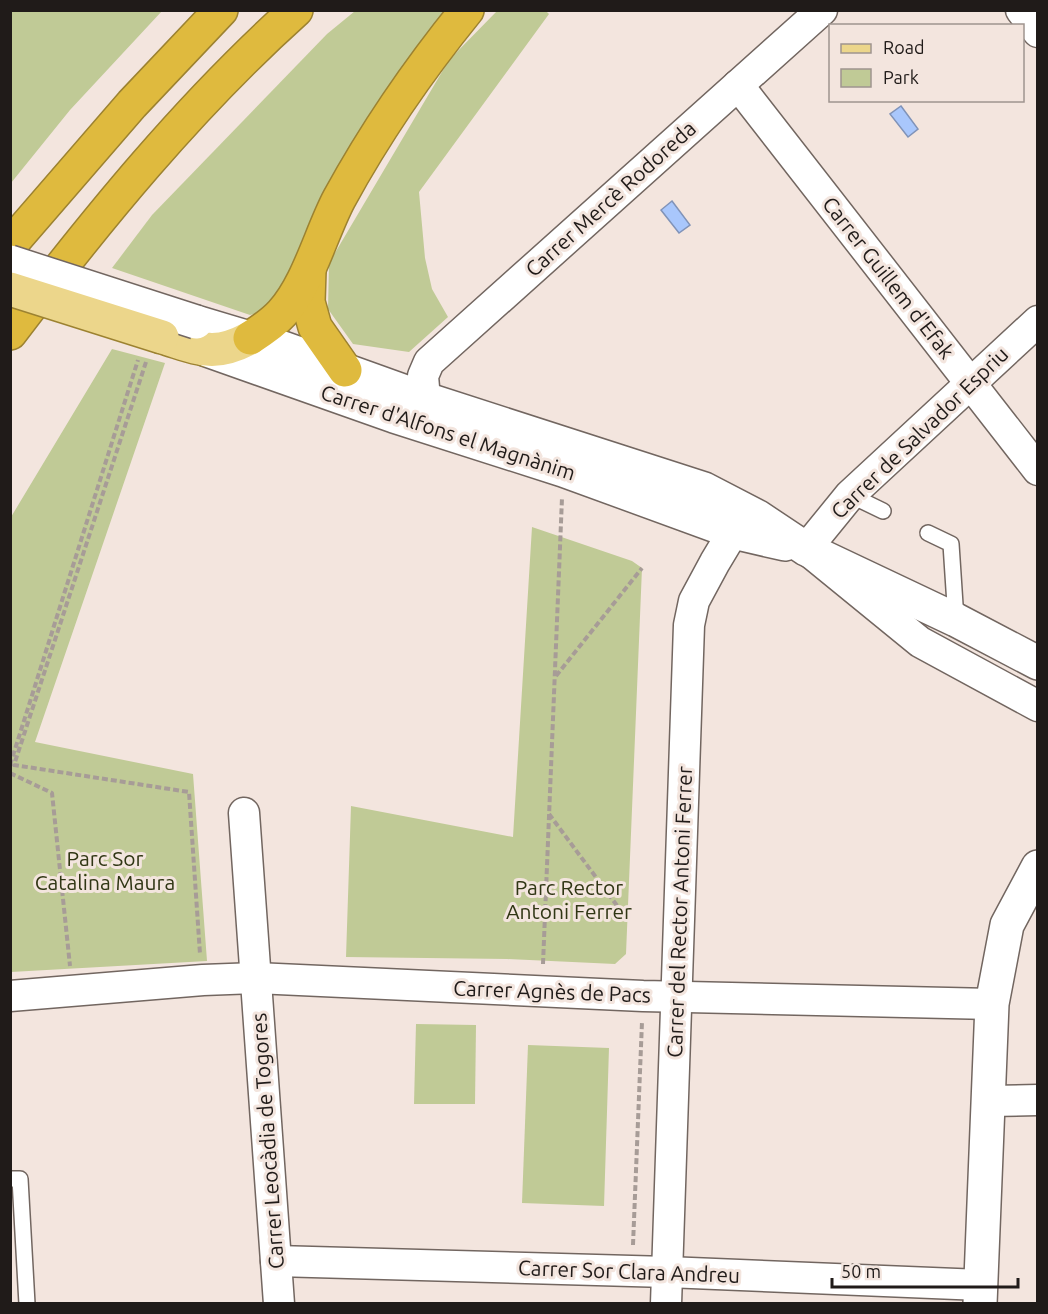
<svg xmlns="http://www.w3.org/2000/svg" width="1048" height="1314" viewBox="0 0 1048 1314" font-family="Ubuntu,sans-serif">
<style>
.green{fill:#c0ca96}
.water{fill:#a9c7fc;stroke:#8093b8;stroke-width:1.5}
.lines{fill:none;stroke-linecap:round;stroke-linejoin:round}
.service-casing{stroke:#726660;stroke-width:18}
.minor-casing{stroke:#726660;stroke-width:33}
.tertiary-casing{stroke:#726660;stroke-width:36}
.secondary-casing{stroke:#726660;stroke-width:36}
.primary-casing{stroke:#9c8231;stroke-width:36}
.motorway-casing{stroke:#9c8231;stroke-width:36}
.path{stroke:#a79c97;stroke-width:4;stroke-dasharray:6 3;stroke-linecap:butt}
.service{stroke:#fff;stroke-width:15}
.minor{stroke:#fff;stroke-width:30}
.tertiary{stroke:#fff;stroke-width:33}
.secondary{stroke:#fff;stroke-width:33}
.primary{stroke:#ecd68b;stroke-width:33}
.motorway{stroke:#dfba3e;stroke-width:33}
.secondary-bridge-casing{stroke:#726660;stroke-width:36;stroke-linecap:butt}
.primary-bridge-casing{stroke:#9c8231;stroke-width:36;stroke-linecap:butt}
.secondary-bridge{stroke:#fff;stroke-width:33}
.primary-bridge{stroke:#ecd68b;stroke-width:33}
.labels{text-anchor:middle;stroke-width:6;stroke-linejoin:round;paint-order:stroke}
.street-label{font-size:21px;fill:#201b19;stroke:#f3e5de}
.park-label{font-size:21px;fill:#303614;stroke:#f3e5de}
</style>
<rect width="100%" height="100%" fill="#f3e5de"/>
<!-- green -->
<g class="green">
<path d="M11,10L162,11L70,110L11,183Z"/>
<path d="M355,11H450L273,308L250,315L112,268L152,215L327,34Z"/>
<path d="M497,11H546L549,14L419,192L425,258L432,289L448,317L409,352L353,344L328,309L329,263L449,60Z"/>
<path d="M112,349L165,363L35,742L193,774L207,961L11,972V517Z"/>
<path d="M532,527L632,561L642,568L626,954L615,964L507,959L346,957L351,806L513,837Z"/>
<path d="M416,1024L476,1025L475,1104H414Z"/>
<path d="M528,1045L609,1048L604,1206L522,1203Z"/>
</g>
<!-- water -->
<g class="water">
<path d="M901,106L918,129L908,137L890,114Z"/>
<path d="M672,201L690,225L679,233L661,210Z"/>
</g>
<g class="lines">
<defs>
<g id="service">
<path d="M850,495L883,511"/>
<path d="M928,533L951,544L956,620"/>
<path d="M10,1179H20L27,1304"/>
</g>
<g id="minor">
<path d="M1021,10L1038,32"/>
<path d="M738,85L1038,470"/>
<path d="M1038,321L850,495L806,549L920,642L1038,706"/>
<path d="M425,399L423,376L429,362L822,10"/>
<path d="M244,813L279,1304"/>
<path d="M10,996L203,980L256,978L643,996L992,1004"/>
<path d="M989,1101L1038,1100"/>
<path d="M276,1261L667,1272L981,1285"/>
<path d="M666,1304L689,625L694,601L715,562L733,532L754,519"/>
</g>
<path id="tertiary" d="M980,1304L992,1004L1007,925L1038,867"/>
<g id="secondary">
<path d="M196,322L283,348L425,399L704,489L758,517L806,549L956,620L1038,663"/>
<path d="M207,350L394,416L563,470L733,532L785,544"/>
</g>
<path id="primary" d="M162,337C199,348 213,358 250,338"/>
<g id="motorway">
<path d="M10,245L132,104L221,10"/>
<path d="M309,270L308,302L315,327L345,370"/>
<path d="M10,333C97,219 189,106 296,10"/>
<path d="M250,338C261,331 273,323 282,313C308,285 321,233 339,199C375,133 419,69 467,10"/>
</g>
</defs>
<!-- service casing -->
<use href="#service" class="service-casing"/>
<!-- minor casing -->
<use href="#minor" class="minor-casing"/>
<!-- tertiary casing -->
<use href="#tertiary" class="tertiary-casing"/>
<!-- secondary casing -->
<use href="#secondary" class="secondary-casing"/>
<!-- primary casing -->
<use href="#primary" class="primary-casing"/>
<!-- motorway casing -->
<use href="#motorway" class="motorway-casing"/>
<!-- path -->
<g class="path">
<path d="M146,362L14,765L189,792L200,954"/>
<path d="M556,676L642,568"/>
<path d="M10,765L138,360"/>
<path d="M10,773L52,793L70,966"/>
<path d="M549,814L627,919"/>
<path d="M543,964L562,498"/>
<path d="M633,1245L642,1022"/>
</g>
<!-- service -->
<use href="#service" class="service"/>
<!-- minor -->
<use href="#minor" class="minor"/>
<!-- tertiary -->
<use href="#tertiary" class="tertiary"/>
<!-- secondary -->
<use href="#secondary" class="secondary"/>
<!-- primary -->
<use href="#primary" class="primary"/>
<!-- motorway -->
<use href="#motorway" class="motorway"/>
<defs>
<path id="secondary-bridge" d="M10,262L196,322"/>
<path id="primary-bridge" d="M10,289L162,337"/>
</defs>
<!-- secondary-bridge casing -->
<use href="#secondary-bridge" class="secondary-bridge-casing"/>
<!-- primary-bridge casing -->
<use href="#primary-bridge" class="primary-bridge-casing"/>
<!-- secondary-bridge -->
<use href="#secondary-bridge" class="secondary-bridge"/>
<!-- primary-bridge -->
<use href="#primary-bridge" class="primary-bridge"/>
</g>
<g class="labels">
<!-- street labels -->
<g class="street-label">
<text transform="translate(611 199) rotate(-42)" y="7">Carrer Mercè Rodoreda</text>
<text transform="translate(888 278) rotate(52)" y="7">Carrer Guillem d'Efak</text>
<text transform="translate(448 433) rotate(18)" y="7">Carrer d'Alfons el Magnànim</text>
<text transform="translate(920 433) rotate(-44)" y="7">Carrer de Salvador Espriu</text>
<text transform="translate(680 912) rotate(-88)" y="7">Carrer del Rector Antoni Ferrer</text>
<text transform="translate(552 992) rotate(2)" y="7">Carrer Agnès de Pacs</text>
<text transform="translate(268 1141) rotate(-94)" y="7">Carrer Leocàdia de Togores</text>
<text transform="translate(629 1272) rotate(2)" y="7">Carrer Sor Clara Andreu</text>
</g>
<!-- park labels -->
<g class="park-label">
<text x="105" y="866">Parc Sor<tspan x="105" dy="24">Catalina Maura</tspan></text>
<text x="569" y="895">Parc Rector<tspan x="569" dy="24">Antoni Ferrer</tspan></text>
</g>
</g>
<!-- border -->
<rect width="1048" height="1314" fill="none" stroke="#201b19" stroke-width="24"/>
<!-- legend -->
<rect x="829" y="24" width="195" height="78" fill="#f3e5de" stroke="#9f948f" stroke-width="1.5"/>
<rect x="841" y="44" width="30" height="9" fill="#ecd68b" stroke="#9f948f" stroke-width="1.5"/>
<text x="883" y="54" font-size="18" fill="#201b19">Road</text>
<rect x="841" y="69" width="30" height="18" fill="#c0ca96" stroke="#9f948f" stroke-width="1.5"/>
<text x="883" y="84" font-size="18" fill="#201b19">Park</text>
<!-- scale -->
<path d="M832 1278v9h186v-9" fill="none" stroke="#201b19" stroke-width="3"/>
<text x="841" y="1278" font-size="18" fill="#201b19" stroke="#f3e5de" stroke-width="4.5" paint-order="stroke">50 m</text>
</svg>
